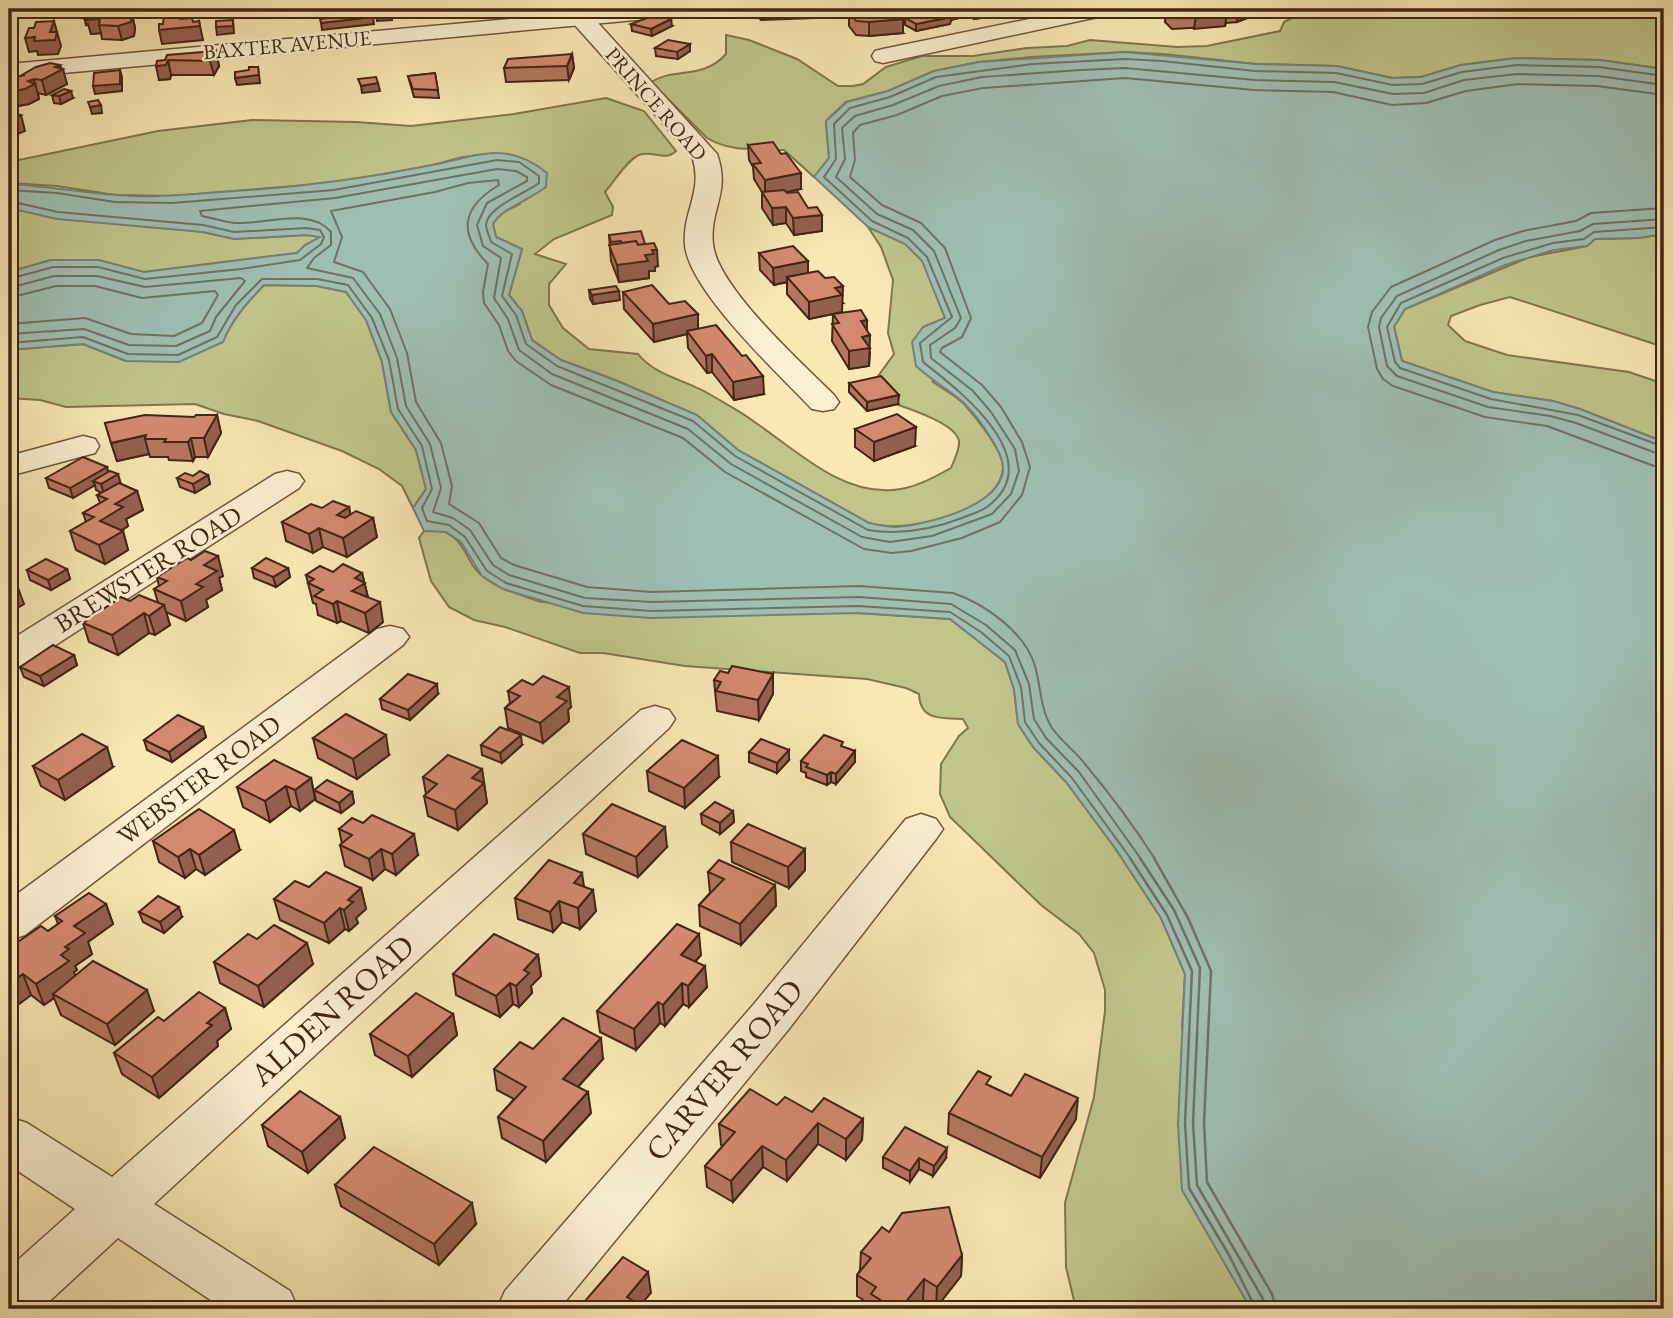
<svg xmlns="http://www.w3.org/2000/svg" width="1673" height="1318" viewBox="0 0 1673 1318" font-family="'EB Garamond',serif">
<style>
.green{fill:#c0c58c;stroke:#82754f;stroke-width:2}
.water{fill:#9fbfb5;stroke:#7a8174;stroke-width:2}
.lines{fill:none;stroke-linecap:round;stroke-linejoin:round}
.shore-far1{stroke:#717264;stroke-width:2}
.shore{stroke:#717264;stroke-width:2.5}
.minor-casing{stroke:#70563b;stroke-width:3}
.tertiary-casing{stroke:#70563b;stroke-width:3}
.minor{fill:#fbefd0;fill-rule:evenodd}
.tertiary{fill:#fbefd0;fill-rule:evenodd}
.wall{fill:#b57660;stroke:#432512;stroke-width:2}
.shaded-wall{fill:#94604e;stroke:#432512;stroke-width:2}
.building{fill:#d38970;stroke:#432512;stroke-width:2}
.labels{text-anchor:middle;stroke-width:5;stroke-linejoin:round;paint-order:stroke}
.far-street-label{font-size:21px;fill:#432512;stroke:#fbefd0}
.street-label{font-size:26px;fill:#432512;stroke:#fbefd0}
.near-street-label{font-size:32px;fill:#432512;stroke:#fbefd0}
</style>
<rect width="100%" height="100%" fill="#f9e7b6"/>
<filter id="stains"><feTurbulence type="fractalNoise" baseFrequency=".00286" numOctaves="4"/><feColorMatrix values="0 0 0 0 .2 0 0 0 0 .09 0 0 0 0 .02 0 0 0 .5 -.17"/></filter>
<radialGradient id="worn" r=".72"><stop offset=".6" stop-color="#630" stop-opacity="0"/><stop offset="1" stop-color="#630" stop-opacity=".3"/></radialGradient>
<!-- green -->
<g class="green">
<path d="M1309,9H1664V69L1600,60L1516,58L1461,65L1421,77L1392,78L1337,66L1256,64L1163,54L1125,52L1031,57L979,62L934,71L888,91L846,102L826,121L829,158L814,177L784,150C756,148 732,153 707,138L651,82C675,67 703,80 726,54V35L749,40L797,59L838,86H853L863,84L886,67L922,56H973L1027,48L1067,46L1090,40L1177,47L1207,46L1280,31L1284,22Z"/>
<path d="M606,98L644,111L676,151C665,162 653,150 639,155C628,159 613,183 605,192L613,207L612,215L554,239L535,254L566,264L549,284V305L563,328L589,349L638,354C655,376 687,380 711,395C726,404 742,412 756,423C796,450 840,494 892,490C913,489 933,478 951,468C954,460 960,449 959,441C956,422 900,406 884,400L876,379L894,354L888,333L893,280L881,247L868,227L905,243L923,261L945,318L923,327L933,382C943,389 956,396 964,404C975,416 1004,452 1003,468C1000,508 928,525 896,526C887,527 878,525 869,523L738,450L697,415L615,380L561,360L532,340L522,311L509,295L522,249L496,237L493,224L498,215L520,204L497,153L463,157L429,166L333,183L171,196L115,195L57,186L9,183V162L158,131L252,120L356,122L411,126L514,114Z"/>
<path d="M9,208L203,232L234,239L307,235L321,237L305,245L297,253L144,272L51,260L9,272Z"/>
<path d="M1664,234V347L1510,297L1480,305L1451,316L1448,325L1465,341L1507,355L1629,372L1664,384V442L1580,409L1553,401L1493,392L1402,361L1394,326L1405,309L1530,257L1587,246L1595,239L1639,238Z"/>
<path d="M264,285L317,286L346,292L366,320L382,362L391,412L416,450L426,489L413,508L402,486L379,469L342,451L258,421L224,414L195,404L66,407L40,400L9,398V350L83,344L126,361L223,342C232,319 247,303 264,285Z"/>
<path d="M436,529C469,537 463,563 485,578C501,590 521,595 541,602L858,613L950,619L1005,662L1014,689L1018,724L1033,747L1066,782L1115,848L1161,918L1185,974L1182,1028L1222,1258L1251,1309H1076L1066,1267L1065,1203L1094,1097L1105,1011V990L1094,953L1079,934L1041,905L950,817L940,794L941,764L959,736L968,728L963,719C941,718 920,721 919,694L906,688L867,679L685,666L603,653H580L505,627L474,620L449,607L431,581L419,538L424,531Z"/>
</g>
<!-- water -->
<path class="water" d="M1125,52L1256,64L1337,66L1392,78L1421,77L1461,65L1516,58L1600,60L1664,69V234L1639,238L1595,239L1587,246L1554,250L1505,265L1405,309L1394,327L1402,361L1493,392L1553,401L1580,409L1664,442V1309H1251L1182,1190L1178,1124L1185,974L1161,918L1115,848L1066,782L1033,747L1018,724L1014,689L1005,662L950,619L858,613L651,618L583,613L503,589L482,576L461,542L446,532L424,531L413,508L426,489L416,450L391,412L382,362L366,320L346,292L317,286L264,285C247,303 232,319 223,342L179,362L126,361L83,344L9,350V272L51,260H99L144,272L297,253L305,245L320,237L306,235L234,239L203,232L57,219L9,208V184C51,186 93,195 136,196C164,197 193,194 221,192C290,188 358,180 427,166C473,158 506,138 547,173L546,187C531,199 501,209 493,224L496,237L522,249L509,295L522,311L532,340L561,360L615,380L697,415L738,450L869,523C878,525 887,527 896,527C927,525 1021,502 1000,455C992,437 977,416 963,402C948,389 931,380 916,366L912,342L923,327L945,318L922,261L905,244L868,227L814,177L829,158L826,121L847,102L888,91L934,71L979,62Z"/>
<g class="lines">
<!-- shore-far1 -->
<g class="shore-far1">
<path d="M9,190L57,193L115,202L172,203L334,190L497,160L519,162L539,176V183C526,193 487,207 486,225C486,230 490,237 491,242L512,254L502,296L516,315L526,344L557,366L693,421L735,456L868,530C900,535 931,530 962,518C969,515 980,512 987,507C1050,460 960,391 923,362L920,343L952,317L927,257L908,238L872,221L824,177L836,159L834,124L850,108L890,97L936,77L1032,64L1125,59L1162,61L1255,71L1336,73L1393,85L1422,84L1462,72L1517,65L1599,67L1664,76"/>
<path d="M9,201L58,212L203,225L234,232L306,228L320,230L324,237L321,244L300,260L241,269L145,279L98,267H53L9,279"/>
<path d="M1664,208L1591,213L1576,221L1523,231L1495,240L1391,287L1372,312L1368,327L1377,369L1383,379L1393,386L1485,417L1547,426L1654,466L1664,467"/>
<path d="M1664,219L1593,224L1580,231L1526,241L1499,250L1397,296L1381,318L1379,327L1387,366L1397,376L1488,407L1550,416L1576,423L1664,456"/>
<path d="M1664,227L1594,232L1584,239L1553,243L1503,258L1401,303L1387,327L1395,362L1400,368L1491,399L1578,415L1664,447"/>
<path d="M9,288L54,276H97L145,287L241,278L245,281L216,317L210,331L176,346L129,345L84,329L9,334"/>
<path d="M9,298L56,286H95L142,298L215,291L218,295L202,323L174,336L131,334L85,318L9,324"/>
<path d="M9,343L83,337L128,354L178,355L217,337L236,305L262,279H317L348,285L372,318L389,360L398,409L422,446L432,489L422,508L427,521L449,525L465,537L487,571L506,583L583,606L651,611L858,606L950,612L981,632L1009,656L1021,687L1025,722L1039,743L1072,778L1131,859"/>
<path d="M1141,859L1079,772L1046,738L1034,719L1029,684L1015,650L986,625L951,604L859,597L652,602L585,598L509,575L493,565L470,530L453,518L433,512L441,488L430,444L406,406L397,358L380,314L353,278L307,268L314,258L331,245V232C309,206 265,225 235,223C224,222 213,218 202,216L200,211L335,198L497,169L516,171L527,177V181L487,203L477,225L483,246L501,258L494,298L508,319L519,350L552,374L688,429L731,464L862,537L890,542L932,536L992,514L1011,494L1019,471L1015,449L991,412L973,391L931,358L930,345L955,328L961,318L934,251L913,230L877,214L836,177L845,159L842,128L855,116L893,105L939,86L982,77L1081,70L1125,68L1255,80L1334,82L1393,94L1424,93L1464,80L1517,74L1598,76L1664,85"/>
<path d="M1155,859C1134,826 1110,794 1085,764C1075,751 1061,741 1052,728C1040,709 1041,687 1035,666C1025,632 985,604 953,593L859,586L652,592L587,587L514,565L501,558L479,523L449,504L452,486L441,443L416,402L407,353L390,309L363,272L334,262L342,237L331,211L435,192L468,183L498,180L499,185C462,207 457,233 488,264L483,292L484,303L499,325L508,351L516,361L551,385L683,438L725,472L864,549L892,553L911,551L962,538L1000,522L1022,495L1030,467L1022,442L1001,407L982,385L940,352L942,348L962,337L971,318L945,248L921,223L882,205L850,177L855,160L853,133L860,125L897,115L942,96L983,88L1125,78L1254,90L1333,92L1392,105L1426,103L1466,91L1518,84L1597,86L1664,95"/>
</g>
<!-- shore -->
<g class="shore">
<path d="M1130,858L1167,915L1192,971L1185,1123L1189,1188L1229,1255L1256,1309"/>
<path d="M1140,858L1174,910L1200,968L1193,1123L1197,1185L1263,1299L1265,1309"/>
<path d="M1154,858L1188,918L1211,971L1204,1123L1207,1182L1272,1294L1276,1309"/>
</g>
<defs>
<g id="minor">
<path d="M1078,9H1118L1114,13L1107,15L883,63L875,61L872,56L875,51L883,49Z"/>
<path d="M581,12L589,13L717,154C731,193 709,210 713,244C717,287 803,364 834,395L839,402L834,409L823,411L812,409C779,374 689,291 685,245C682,212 704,191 692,156L573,23L570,18L573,13Z"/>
<path d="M83,436L95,439L99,446L95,453L9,476V456Z"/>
<path d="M287,471L299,474L304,481L299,488L23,666L9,670V641L275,474Z"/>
<path d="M390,626L403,629L409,637L403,645L25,935L9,940V900L377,629Z"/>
<path d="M655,706L669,710L675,719L669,728L154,1204L290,1291L298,1309H224L118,1238L41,1309H9V1268L75,1209L9,1165V1117L27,1123L112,1177L641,710Z"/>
<path d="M921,814L936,819L943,829L936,839L788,1030L559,1309H497L505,1291L754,1004L906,819Z"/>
</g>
<path id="tertiary" d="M623,9H701L697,13L690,15L9,78V64Z"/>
</defs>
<!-- minor casing -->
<use href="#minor" class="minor-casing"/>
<!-- tertiary casing -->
<use href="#tertiary" class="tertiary-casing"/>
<!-- minor -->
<use href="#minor" class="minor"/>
<!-- tertiary -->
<use href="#tertiary" class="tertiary"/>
</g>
<!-- wall -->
<g class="wall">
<path d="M81,9H119L118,15L132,14L135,28L134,36L122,40L102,39L101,33L91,34L88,24L86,25L85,19H84Z"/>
<path d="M755,9H814V18L761,20L755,13Z"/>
<path d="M939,9H956L959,11V18L951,20L950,24L916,31L905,25V18L939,11Z"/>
<path d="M964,9H1009V12L1001,13V15L974,19L964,13Z"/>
<path d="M1166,9H1251L1250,17L1237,22L1226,23L1225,26L1172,29L1165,22Z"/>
<path d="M849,12L870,14L903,33L869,36L856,35L849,26Z"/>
<path d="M631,24L672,26L652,36L632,31Z"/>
<path d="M690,44V51L678,59L656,56L655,48Z"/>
<path d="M216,51L219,66L214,75H171L170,79L159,80L165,60Z"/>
<path d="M572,54L574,68L569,80L506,82L504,68Z"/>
<path d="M60,65L67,84L46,95L38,93L39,99L29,104L18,106L9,104V79L22,76V75Z"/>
<path d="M435,73L439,98L414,97L408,76Z"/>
<path d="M52,95L73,98L61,104L54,103Z"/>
<path d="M748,145L801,189L786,192L808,208L822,215V231L794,235L786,223L773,225L762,208V192L754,179L753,167L749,160Z"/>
<path d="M609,235L645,244L658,266L655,267V271H649V278L619,282L611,261Z"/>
<path d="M759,253L808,273L843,303H842V312L867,330L870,353L869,366L849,369L832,341L833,314L809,319L787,294V282L774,285L760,270Z"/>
<path d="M589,290L620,300L593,304L590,299Z"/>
<path d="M623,292L669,304L698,329L764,394L734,400L712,372L707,373L688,348L687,334L654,342L624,309Z"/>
<path d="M849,383L898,404L867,411L849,392Z"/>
<path d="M217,415L221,433L208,457H195L193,461L169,460L168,457H150L149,454L117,461L105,423L194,417Z"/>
<path d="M855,429L915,446L874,461L855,447Z"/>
<path d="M107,467L108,472L121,484L137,491L143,510L126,519L128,526L122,530L123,531L128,550L105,564L76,550L70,531L86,522L83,513L100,503L97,495L102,493L96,490L95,485L73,498L49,488L46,478Z"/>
<path d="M208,475L210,484L195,493L180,487L177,478Z"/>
<path d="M349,507L350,515L373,518L377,537L347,557L323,547L313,553L286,541L282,522L322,508Z"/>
<path d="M252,568H288L290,577L276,587L254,578Z"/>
<path d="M67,569L70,579L51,590L30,580L27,570Z"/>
<path d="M333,572L362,573L368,597L383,622L369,633L341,621L337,623L318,615L316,604L313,603L306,575Z"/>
<path d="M223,576L219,578L222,590L206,600L208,607L186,621L166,612L170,625L155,635L149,633L118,655L89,642L83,623L130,601L158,603L154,589L159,586L157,577Z"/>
<path d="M74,655L77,665L44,686L24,677L20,667Z"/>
<path d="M728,673L773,674V694L759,720L717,711L714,680Z"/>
<path d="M508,691L571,707L568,710L569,721L543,743L508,728L505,708L510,703Z"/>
<path d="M438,694L410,720L382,709L380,699Z"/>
<path d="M203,727L206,737L172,762L147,750L144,740Z"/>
<path d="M313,738L389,755L357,779L318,758Z"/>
<path d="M481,745H522L502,763L482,755Z"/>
<path d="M843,747L855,751V762L836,784L831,782L827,785L806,777V773L801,771V761Z"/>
<path d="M749,752L789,760L777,773L749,762Z"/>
<path d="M33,766L113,767L65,800L41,786Z"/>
<path d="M482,769L487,803L458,830L428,816L424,796L426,794L423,777Z"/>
<path d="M647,771L719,777L685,808L649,791Z"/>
<path d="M311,778L315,799L300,811L291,806L270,822L243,807L237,787Z"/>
<path d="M314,790L352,792L354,803L341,813L316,801Z"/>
<path d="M733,811L734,822L720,834L702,824L701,814Z"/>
<path d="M339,829L418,855L396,875L385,869L373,880L345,866L340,845L342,844Z"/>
<path d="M583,834L667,847L638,877L586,854Z"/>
<path d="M153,841L240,850L205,875L196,869L185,878L159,862Z"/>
<path d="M731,842L805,849V870L789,888L732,862Z"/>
<path d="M708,872L775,885L776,906L741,945L700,926L699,905L710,893Z"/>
<path d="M584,886L596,911L580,929L562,922L553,932L518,919L515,898Z"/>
<path d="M309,887L361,888L366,909L356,918L358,923L349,931L345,929L329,943L280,920L274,899Z"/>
<path d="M106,904L113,924L88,942L92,954L75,966L77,970L74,972L75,976L154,1011L115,1045L61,1015L54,998L44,1005L31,995L19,1004L9,997V948L48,931L58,924L55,916Z"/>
<path d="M139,912L182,917L164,933L143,922Z"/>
<path d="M257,939L313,964L264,1007L220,983L214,962Z"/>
<path d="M538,955L541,976L531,986L532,993L519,1007L513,1004L500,1017L456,995L453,974Z"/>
<path d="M701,955L695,962L707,987L689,1007L683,1004L665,1026L660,1023L636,1050L600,1032L597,1011Z"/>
<path d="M225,1008L231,1029L217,1041L218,1046L159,1098L122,1074L114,1053L164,1021Z"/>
<path d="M453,1014L457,1035L412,1077L375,1055L370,1034Z"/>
<path d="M533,1049L603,1059L578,1087L591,1113L546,1162L502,1138L498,1117L514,1099L497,1090L494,1069Z"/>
<path d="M990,1086L1011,1096L1076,1119L1040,1178L948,1134L949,1113Z"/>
<path d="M777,1105L812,1112L863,1119L862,1140L846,1160L818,1144L787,1181L763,1167L733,1202L707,1187L705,1166L723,1146L721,1145L719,1124Z"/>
<path d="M340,1117L345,1138L308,1173L268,1146L262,1125Z"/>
<path d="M883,1157L946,1158L933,1176L919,1169L910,1182L883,1168Z"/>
<path d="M335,1185L476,1224L439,1265L341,1206Z"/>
<path d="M889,1232L962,1255L961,1276L936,1308L923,1300L916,1309H871V1305L857,1296V1275L860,1270L861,1252Z"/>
</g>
<!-- shaded-wall -->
<g class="shaded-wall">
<path d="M81,9L89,10L100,19L99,25L101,33L91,34L88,24L86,25L85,19H84Z"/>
<path d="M109,9H119L118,19L112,22Z"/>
<path d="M429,9H450L451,14L430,16Z"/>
<path d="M995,9H1009V12L1001,13V15L974,19L975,12Z"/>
<path d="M1239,9H1251L1250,17L1237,22Z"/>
<path d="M959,11V18L951,20L950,24L916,31V24L947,18L948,13Z"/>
<path d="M1227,12L1225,26L1194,29L1196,15Z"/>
<path d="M391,13L392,20L377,21L376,14Z"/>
<path d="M132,14L135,28L134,36L122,40L118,26Z"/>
<path d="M180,14L183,27L194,26L199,21L203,40L162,44L159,30Z"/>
<path d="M373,17L374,24L322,30L321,23Z"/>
<path d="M671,19L672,26L652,36L651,29Z"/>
<path d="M903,19V33L869,36V22Z"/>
<path d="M233,20L234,33L217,35L216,27Z"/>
<path d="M54,21L61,46L58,54L38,55L37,51L29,52L25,38L50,32Z"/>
<path d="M690,44V51L678,59L677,52Z"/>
<path d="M216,51L219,66L214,75L210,61Z"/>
<path d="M572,54L574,68L569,80L567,66Z"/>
<path d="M168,60L171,75L170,79L159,80L156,66Z"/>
<path d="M60,65L61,70L63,69L67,84L46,95L42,80L55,67Z"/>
<path d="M258,67L260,83L237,85L235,78Z"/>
<path d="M120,70L122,77V91L95,94L93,86Z"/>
<path d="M34,79L39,99L29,104L18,106L14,91Z"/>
<path d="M378,83L380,91L362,93L361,86Z"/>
<path d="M71,91L73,98L61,104L59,96Z"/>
<path d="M101,105L102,113L92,114L90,107Z"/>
<path d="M21,115L25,131L10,137L9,120Z"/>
<path d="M801,173V189L765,196V180Z"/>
<path d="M786,207V223L773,225L772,208Z"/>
<path d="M822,215V231L794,235L793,218Z"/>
<path d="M652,250H657L658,266L655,267V271H649V278L619,282L617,265L646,255Z"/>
<path d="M808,261V278L787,277V282L774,285L773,268Z"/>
<path d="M843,286L842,312L809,319V302L835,288Z"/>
<path d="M619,291L620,300L593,304L592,295Z"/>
<path d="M698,314V331H687V334L654,342L653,324Z"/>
<path d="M867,320V336L870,335L869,366L849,369V351L861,321Z"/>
<path d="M712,354V372L707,373L706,356Z"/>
<path d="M763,376L764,394L734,400L733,382Z"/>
<path d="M899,395L898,404L867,411V402Z"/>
<path d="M217,415L221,433L208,457L204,438Z"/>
<path d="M916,427L915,446L874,461V442Z"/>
<path d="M146,435L145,439L149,454L117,461L111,443Z"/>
<path d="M191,438L195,457L193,461L188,442Z"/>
<path d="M107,467L109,476L93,481L95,485L73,498L70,488Z"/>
<path d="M118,474L121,484L104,494L101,484Z"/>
<path d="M208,475L210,484L195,493L193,484Z"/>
<path d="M137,491L143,510L126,519L128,526L106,540L100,521L115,504Z"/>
<path d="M349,507L353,526L337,515Z"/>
<path d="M373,518L377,537L347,557L343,538Z"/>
<path d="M319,528L323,547L313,553L309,534Z"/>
<path d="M123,531L128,550L105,564L99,545Z"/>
<path d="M218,556L223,576L219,578L222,590L206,600L208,607L186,621L181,601L196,584L204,565Z"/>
<path d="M288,568L290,577L276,587L273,577Z"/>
<path d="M67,569L70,579L51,590L48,580Z"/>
<path d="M362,573L369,602L352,591L355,578Z"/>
<path d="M17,585L24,604L9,613V590Z"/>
<path d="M337,601L341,621L337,623L333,604Z"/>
<path d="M380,602L383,622L369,633L365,613Z"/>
<path d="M164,605L170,625L155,635L149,616Z"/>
<path d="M144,613L149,633L118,655L112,635Z"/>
<path d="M74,655L77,665L44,686L40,676Z"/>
<path d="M773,674V694L759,720L758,700Z"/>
<path d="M437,684L438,694L410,720L408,710Z"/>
<path d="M569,687L571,707L568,710L569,721L543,743L540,723L557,697Z"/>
<path d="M203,727L206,737L172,762L169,752Z"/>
<path d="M386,735L389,755L357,779L353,759Z"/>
<path d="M521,735L522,745L502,763L500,753Z"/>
<path d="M107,747L113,767L65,800L58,780Z"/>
<path d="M789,750V760L777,773V763Z"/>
<path d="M855,751V762L836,784V774Z"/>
<path d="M718,756L719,777L685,808L684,788Z"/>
<path d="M482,769L487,803L458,830L455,810L472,778Z"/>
<path d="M831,772V782L827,785V775Z"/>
<path d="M311,778L315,799L300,811L295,790Z"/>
<path d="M286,786L291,806L270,822L265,801Z"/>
<path d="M352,792L354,803L341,813L339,803Z"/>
<path d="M733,811L734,822L720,834V823Z"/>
<path d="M665,827L667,847L638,877L636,857Z"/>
<path d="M234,830L240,850L205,875L199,855Z"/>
<path d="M414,834L418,855L396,875L392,854Z"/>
<path d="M190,849L196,869L185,878L178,857Z"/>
<path d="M381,849L385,869L373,880L369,859Z"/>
<path d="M805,849V870L789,888L788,867Z"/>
<path d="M582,873L585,894L574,883Z"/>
<path d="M775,885L776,906L741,945L740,924Z"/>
<path d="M361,888L366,909L356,918L358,923L349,931L344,910L348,900Z"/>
<path d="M593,890L596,911L580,929L578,908Z"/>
<path d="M559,901L562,922L553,932L550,912Z"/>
<path d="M106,904L113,924L88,942L92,954L75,966L77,970L74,972L77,982L53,994L54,998L44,1005L36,984L61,955L74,926Z"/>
<path d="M179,907L182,917L164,933L160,922Z"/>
<path d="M340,908L345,929L329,943L324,923Z"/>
<path d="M699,934L701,955L682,976L681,955Z"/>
<path d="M307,943L313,964L264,1007L258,986Z"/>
<path d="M538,955L541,976L531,986L532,993L519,1007L516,986L524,970Z"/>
<path d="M705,966L707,987L689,1007L688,986Z"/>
<path d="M23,974L31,995L19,1004L10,983Z"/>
<path d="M510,983L513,1004L500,1017L496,996Z"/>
<path d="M682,983L683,1004L665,1026L663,1005Z"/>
<path d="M147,990L154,1011L115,1045L107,1024Z"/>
<path d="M658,1002L660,1023L636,1050L634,1029Z"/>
<path d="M225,1008L231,1029L217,1041L218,1046L159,1098L152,1077L207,1023Z"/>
<path d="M453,1014L457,1035L412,1077L408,1056Z"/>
<path d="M601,1038L603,1059L566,1100L563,1079Z"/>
<path d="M588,1092L591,1113L546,1162L543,1141Z"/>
<path d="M1078,1098L1076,1119L1040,1178L1042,1157Z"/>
<path d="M340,1117L345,1138L308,1173L302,1152Z"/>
<path d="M863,1119L862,1140L846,1160V1139Z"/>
<path d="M818,1123V1144L787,1181L786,1160Z"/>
<path d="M762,1146L763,1167L733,1202L731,1181Z"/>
<path d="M947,1148L946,1158L933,1176L934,1166Z"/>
<path d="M919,1158V1169L910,1182V1171Z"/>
<path d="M472,1203L476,1224L439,1265L434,1244Z"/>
<path d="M962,1255L961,1276L936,1308L937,1287Z"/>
<path d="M648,1272L651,1293L637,1309L627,1297Z"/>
<path d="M924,1279L923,1300L916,1309H900Z"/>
</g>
<!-- building -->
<g class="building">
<path d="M83,9H112L111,16L132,14L131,22L118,26L99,25L100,19L87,20L89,10L83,11Z"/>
<path d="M375,9H390L391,13L376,14Z"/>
<path d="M941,9H956L959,11L948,13Z"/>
<path d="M969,9H995L975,12Z"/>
<path d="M1167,9H1223L1227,12L1173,15Z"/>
<path d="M868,10L870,14L897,11L903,19L869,22L856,21L849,12Z"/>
<path d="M940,11L951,17L916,24L905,18Z"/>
<path d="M372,13L373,17L321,23L320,19L340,17L339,14Z"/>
<path d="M180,14V19L192,18L193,22L199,21L200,26L159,30V24H163L164,15Z"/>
<path d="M655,15L671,19L651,29L631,24Z"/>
<path d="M233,20V26L216,27V21Z"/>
<path d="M54,21L50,32H57L55,40L34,41L35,37L25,38L29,28H34L36,22Z"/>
<path d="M668,40L690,44L677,52L655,48Z"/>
<path d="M216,51L210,61L168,60L166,65L156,66L157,61L165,60L167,55Z"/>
<path d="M572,54L567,66L504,68L508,59Z"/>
<path d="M50,63L60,65L55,67L63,69L42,80L34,79L28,81L35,84L25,89L14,91L9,90V79L25,75H22L36,67Z"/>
<path d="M249,67H258L259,75L235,78V72L249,70Z"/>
<path d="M120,70V84L93,86L94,73Z"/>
<path d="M435,73L438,90L413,89L408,76Z"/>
<path d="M376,77L378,83L361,86L358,79Z"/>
<path d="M64,89L71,91L59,96L52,95Z"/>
<path d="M98,100L101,105L90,107L88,102Z"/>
<path d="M9,111L21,115L9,120Z"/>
<path d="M773,142L781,154L786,153L801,173L765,180L753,164L761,163L748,145Z"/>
<path d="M784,190L787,193L798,192L808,208L817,207L822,215L793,218L786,207L772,208L762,192Z"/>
<path d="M641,231L645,244L638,245L636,241L622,243L621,241L611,242L609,235Z"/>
<path d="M636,241L638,245L654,243L657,250H652L654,254L645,255L648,261L617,265L609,245Z"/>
<path d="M793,246L808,261L773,268L759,253Z"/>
<path d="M818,271L825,278L834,277L843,286L835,288L842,295L809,302L787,277Z"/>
<path d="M652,285L669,304L685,301L698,314L653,324L623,292Z"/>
<path d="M616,286L619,291L592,295L589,290Z"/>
<path d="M861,310L867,320L861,321L870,335L862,337L870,348L849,351L832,324L839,323L833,314Z"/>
<path d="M716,325L742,356L746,355L763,376L733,382L712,354L706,356L687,331Z"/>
<path d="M881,376L899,395L867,402L849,383Z"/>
<path d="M897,414L916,427L874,442L855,429Z"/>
<path d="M145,415L194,417L196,415H217L204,438H191L188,442H164L166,439H145L146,435L111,443L105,423Z"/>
<path d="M83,457L107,467L70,488L46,478Z"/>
<path d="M110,471L118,474L101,484L93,481Z"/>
<path d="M200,471L208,475L193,484L177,478L185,473L193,476Z"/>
<path d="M119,483L137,491L115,504L123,507L100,521L123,531L99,545L70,531L94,517L83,513L107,499L97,495Z"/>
<path d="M333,501L349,507L337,515L345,518L356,511L373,518L343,538L319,528L309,534L282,522L311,504L322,508Z"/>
<path d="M205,551L218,556L204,565L217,571L196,584L203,587L181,601L154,589L167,581L157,577L187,558L191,560Z"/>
<path d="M266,558L288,568L273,577L252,568Z"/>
<path d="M46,559L67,569L48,580L27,570Z"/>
<path d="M343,564L362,573L355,578L365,583L352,591L380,602L365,613L337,601L333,604L314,596L323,590L308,583L314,579L306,575L320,566L333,572Z"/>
<path d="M9,580L17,585L9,590Z"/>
<path d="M139,595L164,605L149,616L144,613L112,635L83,623L121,597L130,601Z"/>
<path d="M53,645L74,655L40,676L20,667Z"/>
<path d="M732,666L773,674L758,700L716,691L721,682L714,680L720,671L728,673Z"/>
<path d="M408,674L437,684L408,710L380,699Z"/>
<path d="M543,676L569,687L557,697L567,701L540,723L505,708L520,696L508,691L522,680L533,685Z"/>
<path d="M346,714L386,735L353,759L313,738Z"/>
<path d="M178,715L203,727L169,752L144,740Z"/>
<path d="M500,727L521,735L500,753L481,745Z"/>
<path d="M82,734L107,747L58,780L33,766Z"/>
<path d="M824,735L843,742L841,746L855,751L836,774L831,772L827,775L806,767L808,764L801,761Z"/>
<path d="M761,739L789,750L777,763L749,752Z"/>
<path d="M682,740L718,756L684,788L647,771Z"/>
<path d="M448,755L482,769L472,778L484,783L455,810L424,796L437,784L423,777Z"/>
<path d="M274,760L311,778L295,790L286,786L265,801L237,787Z"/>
<path d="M327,780L352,792L339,803L314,790Z"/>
<path d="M715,802L733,811L720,823L701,814Z"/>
<path d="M612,804L665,827L636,857L583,834Z"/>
<path d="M199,809L234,830L199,855L190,849L178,857L153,841Z"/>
<path d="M372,815L414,834L392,854L381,849L369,859L340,845L352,835L339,829L352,818L363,823Z"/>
<path d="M748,824L805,849L788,867L731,842Z"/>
<path d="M549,860L582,873L574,883L593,890L578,908L559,901L550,912L515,898Z"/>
<path d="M719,860L775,885L740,924L699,905L724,879L708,872Z"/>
<path d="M326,872L361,888L348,900L353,902L344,910L340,908L324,923L274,899L295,881L309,887Z"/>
<path d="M89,893L106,904L74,926L85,933L65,947L69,949L61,955L69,961L36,984L23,974L10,983L9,982V948L41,926L48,931L62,921L55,916Z"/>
<path d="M158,896L179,907L160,922L139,912Z"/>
<path d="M677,924L699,934L681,955L705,966L688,986L682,983L663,1005L658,1002L634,1029L597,1011Z"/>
<path d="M274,925L307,943L258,986L214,962L248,934L257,939Z"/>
<path d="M494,934L538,955L524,970L529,973L516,986L510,983L496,996L453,974Z"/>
<path d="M93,961L147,990L107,1024L53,994Z"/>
<path d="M199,992L225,1008L207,1023L212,1025L152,1077L114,1053L158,1017L164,1021Z"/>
<path d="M416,993L453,1014L408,1056L370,1034Z"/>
<path d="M563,1018L601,1038L563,1079L588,1092L543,1141L498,1117L526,1087L494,1069L520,1042L533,1049Z"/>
<path d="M978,1071L991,1077L986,1084L1011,1096L1025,1074L1078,1098L1042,1157L949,1113Z"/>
<path d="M750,1089L777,1105L785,1097L812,1112L824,1098L863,1119L846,1139L818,1123L786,1160L762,1146L731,1181L705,1166L735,1132L719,1124Z"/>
<path d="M300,1091L340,1117L302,1152L262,1125Z"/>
<path d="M905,1127L947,1148L934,1166L919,1158L910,1171L883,1157Z"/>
<path d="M374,1147L472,1203L434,1244L335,1185Z"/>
<path d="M949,1207L962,1255L937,1287L924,1279L900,1309H895L871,1294L876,1287L857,1275L871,1258L861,1252L882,1227L889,1232L902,1213Z"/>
<path d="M623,1257L648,1272L627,1297L646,1309H581L579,1308Z"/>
</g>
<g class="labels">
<!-- far-street labels -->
<g class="far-street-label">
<text transform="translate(287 45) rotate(-5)" y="7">BAXTER AVENUE</text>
<text transform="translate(656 104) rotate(49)" y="7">PRINCE ROAD</text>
</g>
<!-- street labels -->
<g class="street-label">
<text transform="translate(148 569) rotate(-32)" y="9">BREWSTER ROAD</text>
<text transform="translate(199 780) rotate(-37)" y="9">WEBSTER ROAD</text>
</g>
<!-- near-street labels -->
<g class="near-street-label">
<text transform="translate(332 1010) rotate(-42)" y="11">ALDEN ROAD</text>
<text transform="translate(724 1070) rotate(-50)" y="11">CARVER ROAD</text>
</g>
</g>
<!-- margin -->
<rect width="1673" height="1318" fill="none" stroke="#f9e7b6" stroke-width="35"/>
<rect x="10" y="10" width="1652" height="1297" fill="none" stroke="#432512" stroke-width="3.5"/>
<rect x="18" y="18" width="1638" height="1283" fill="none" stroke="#432512" stroke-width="2"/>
<rect width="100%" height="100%" filter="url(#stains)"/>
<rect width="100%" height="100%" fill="url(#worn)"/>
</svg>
